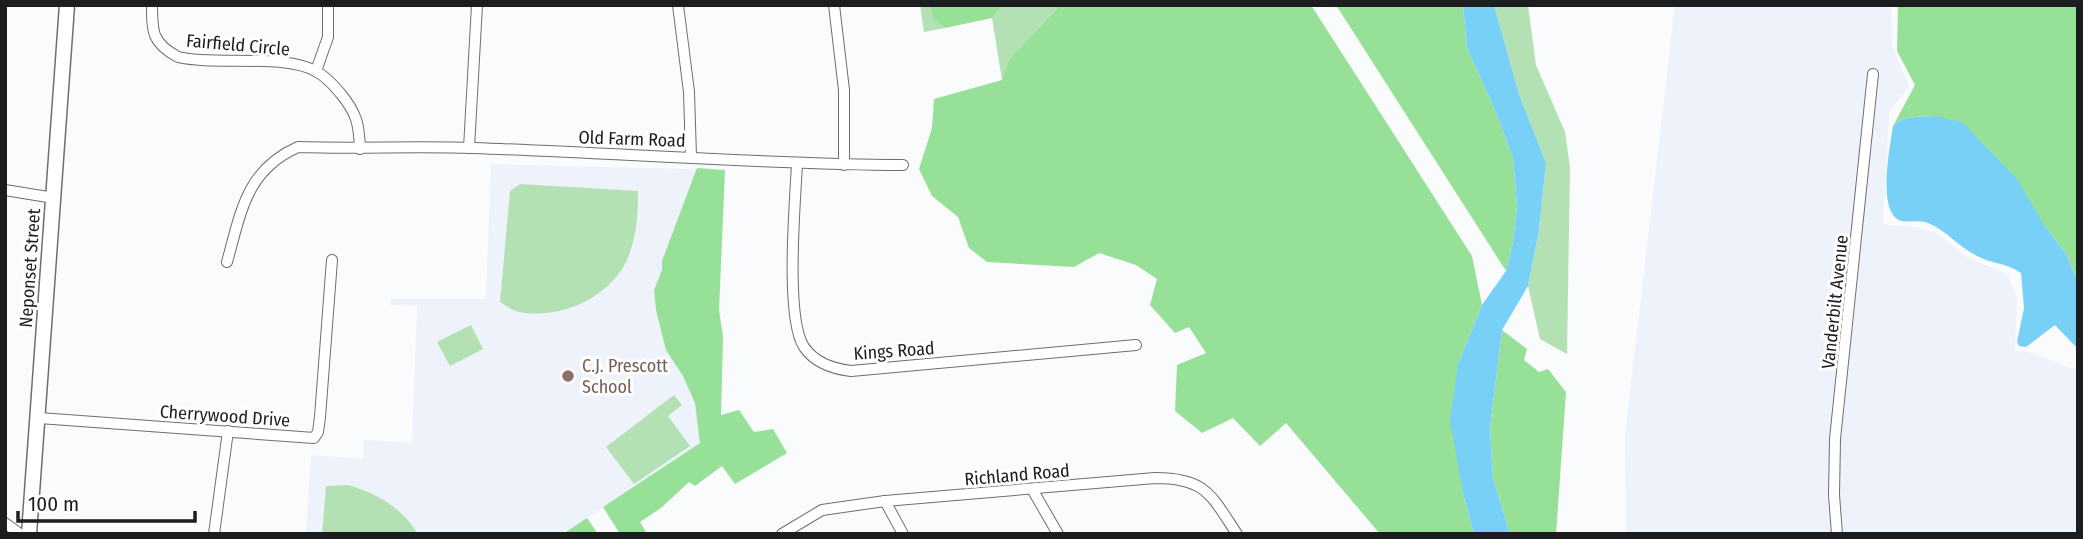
<svg xmlns="http://www.w3.org/2000/svg" width="2083" height="539" viewBox="0 0 2083 539" font-family="'Fira Sans Condensed',sans-serif">
<style>
.built{fill:#edf2fb}
.green{fill:#b4e1b4}
.forest{fill:#96e098}
.water{fill:#79d0f6}
.lines{fill:none;stroke-linecap:round;stroke-linejoin:round}
.street-casing{stroke:#6d6e70;stroke-width:12}
.secondary-casing{stroke:#6d6e70;stroke-width:17}
.street{stroke:#fff;stroke-width:10}
.secondary{stroke:#fff;stroke-width:14}
.education-dot{fill:#8d6e63;stroke:#fff;stroke-width:2.5}
.labels{text-anchor:middle;stroke-width:6;stroke-linejoin:round;paint-order:stroke}
.street-label{font-size:18px;fill:#1c1d1e;stroke:#fff}
.education-label{font-size:18px;fill:#785e54;stroke:#fff;text-anchor:start}
</style>
<rect width="100%" height="100%" fill="#fafbfd"/>
<!-- built -->
<g class="built">
<path d="M1675,5H1891L1892,45L1909,86L1889,112L1883,225L1916,227L1935,232L1967,257L2007,274L2017,296L2015,351L2029,352L2078,371V534H1626L1625,435Z"/>
<path d="M491,164L725,170L719,310L723,337L700,443L563,534H306L311,455L363,459L364,440L412,443L417,306L390,305V299H486Z"/>
</g>
<!-- green -->
<g class="green">
<path d="M920,5H929L933,19L945,28L924,32Z"/>
<path d="M1003,5H1055L1057,9L1011,59L1002,80L992,18Z"/>
<path d="M1494,5H1528L1536,65L1565,132L1570,167L1567,354L1540,339L1528,286L1539,230L1546,163L1519,94Z"/>
<path d="M520,184L638,191C638,213 637,233 629,255C613,297 561,320 519,312C512,311 506,305 500,302L510,191Z"/>
<path d="M471,325L483,349L450,366L437,342Z"/>
<path d="M674,395L682,405L668,416L690,446L634,484L606,447Z"/>
<path d="M348,485C378,494 401,507 418,534H322L326,486Z"/>
</g>
<!-- forest -->
<g class="forest">
<path d="M929,5H1003L992,18L945,28L933,19Z"/>
<path d="M1055,5H1311L1472,256L1482,305L1458,364L1463,494L1474,534H1380L1286,423L1260,446L1233,418L1202,433L1175,411L1177,365L1206,353L1189,327L1175,333L1150,305L1157,279L1136,265L1099,253L1074,267L987,262L969,248L958,217L932,196L919,169L932,128L934,99L1002,80L1010,59L1057,9Z"/>
<path d="M1336,5H1463L1467,48L1495,110L1513,158L1517,206L1513,242L1506,271Z"/>
<path d="M1898,5H2078V281L2065,252L2044,225L1935,116C1921,117 1903,115 1893,126L1915,85L1897,51Z"/>
<path d="M697,168L725,170L719,310L723,337L721,415L739,410L754,432L773,429L787,453L735,484L722,466L695,486L689,482L661,508L640,522L646,532L620,534L603,507L700,443L695,403L683,376L666,350L656,310L654,290L662,270V261Z"/>
<path d="M1502,330L1527,349L1524,360L1539,372L1548,369L1566,392L1556,534H1510L1493,478L1490,428Z"/>
<path d="M587,518L598,534H563Z"/>
</g>
<!-- water -->
<g class="water">
<path d="M1463,5H1494L1519,94L1546,163L1539,230L1528,286L1502,330L1490,428L1493,478L1510,534H1474L1463,494L1450,420L1458,364L1482,305L1506,271L1513,242L1517,206L1513,158L1495,110L1467,48Z"/>
<path d="M1935,116L1962,122L2017,179L2044,225L2065,252L2078,281V349L2055,325L2026,347L2019,346L2017,342L2024,308L2021,273C2007,263 1992,264 1977,256C1959,247 1947,231 1928,223C1917,219 1903,224 1897,219C1878,205 1890,148 1893,126C1903,115 1921,117 1935,116Z"/>
</g>
<g class="lines">
<defs>
<g id="street">
<path d="M152,5C152,32 152,43 178,57C215,66 287,53 317,72C327,77 334,86 341,94C357,114 359,124 360,149"/>
<path d="M678,5L689,92L691,157"/>
<path d="M834,5L844,90V165"/>
<path d="M316,71L328,37V5"/>
<path d="M469,148L477,5"/>
<path d="M797,164C795,204 785,318 804,347C815,363 834,369 851,371L1136,345"/>
<path d="M5,190L54,198"/>
<path d="M227,262C241,212 246,170 298,147C356,149 415,146 473,148C617,153 760,164 903,165"/>
<path d="M39,418L314,438L318,432L320,417L332,260"/>
<path d="M1032,489L1058,534"/>
<path d="M885,501L903,534"/>
<path d="M5,523L20,534"/>
<path d="M214,534L228,431"/>
<path d="M782,534L822,510L885,501L1155,478C1206,478 1211,495 1237,534"/>
<path d="M1837,534L1834,495L1835,439L1873,74"/>
</g>
<path id="secondary" d="M29,534L67,5"/>
</defs>
<!-- street casing -->
<use href="#street" class="street-casing"/>
<!-- secondary casing -->
<use href="#secondary" class="secondary-casing"/>
<!-- street -->
<use href="#street" class="street"/>
<!-- secondary -->
<use href="#secondary" class="secondary"/>
</g>
<!-- markers -->
<circle class="education-dot" cx="568" cy="376" r="7"/>
<g class="labels">
<!-- street labels -->
<g class="street-label">
<text transform="translate(238 45) rotate(5)" y="6">Fairfield Circle</text>
<text transform="translate(632 139) rotate(2)" y="6">Old Farm Road</text>
<text transform="translate(30 268) rotate(-86)" y="6">Neponset Street</text>
<text transform="translate(1835 302) rotate(-84)" y="6">Vanderbilt Avenue</text>
<text transform="translate(894 351) rotate(-4)" y="6">Kings Road</text>
<text transform="translate(225 416) rotate(4)" y="6">Cherrywood Drive</text>
<text transform="translate(1017 475) rotate(-5)" y="6">Richland Road</text>
</g>
<!-- education labels -->
<g class="education-label">
<text x="582" y="372">C.J. Prescott<tspan x="582" dy="21">School</tspan></text>
</g>
</g>
<!-- border -->
<rect width="2083" height="539" fill="none" stroke="#1c1d1e" stroke-width="14"/>
<!-- scale -->
<path d="M18 511v10h177v-10" fill="none" stroke="#1c1d1e" stroke-width="3.5"/>
<text x="28" y="511" font-size="21" fill="#1c1d1e" stroke="#ffffff" stroke-width="5" paint-order="stroke">100 m</text>
</svg>
